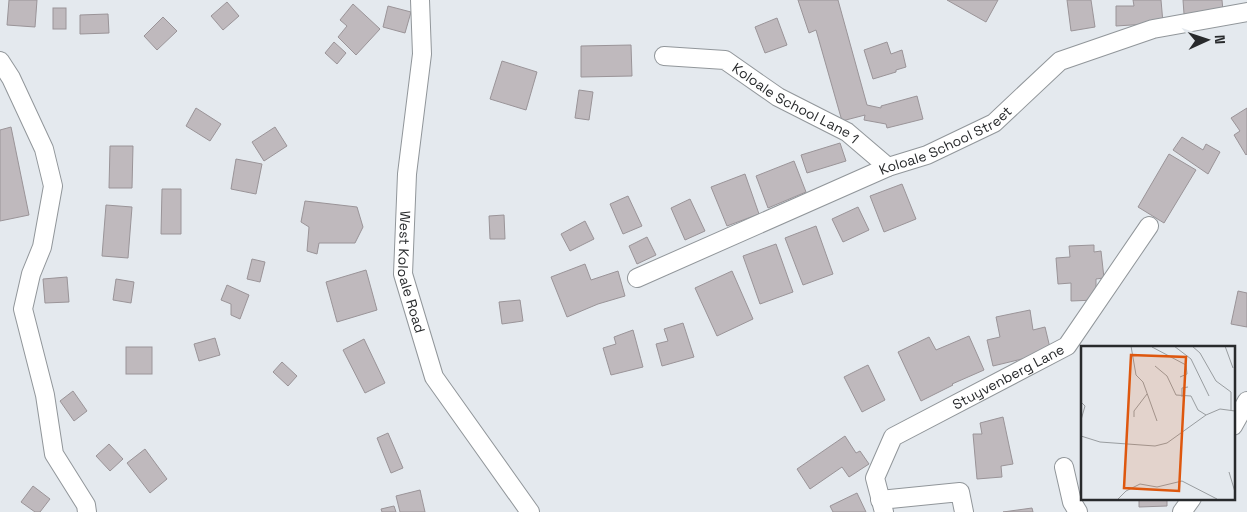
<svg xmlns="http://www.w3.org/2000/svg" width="1247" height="512" viewBox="0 0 1247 512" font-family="'Space Grotesk',sans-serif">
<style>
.building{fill:#bfb9bd;stroke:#9a9498}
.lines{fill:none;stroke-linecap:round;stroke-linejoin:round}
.street-casing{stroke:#91969a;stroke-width:20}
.street{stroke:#fff;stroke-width:18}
.labels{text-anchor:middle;stroke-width:4;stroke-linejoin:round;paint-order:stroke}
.street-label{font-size:14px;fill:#282a2c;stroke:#e4e9ee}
.inset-road{fill:none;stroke:#999da0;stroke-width:1}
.view{fill:#de570e;fill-opacity:0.15;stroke:#de570e;stroke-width:2.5}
.inset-edge{fill:none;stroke:#282a2c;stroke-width:2.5}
</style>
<rect width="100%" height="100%" fill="#e4e9ee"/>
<!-- building -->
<g class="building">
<path d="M9,0H37L35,27L7,25Z"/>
<path d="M798,0H838L867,105L881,108V106L917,96L923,119L887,128L886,124L864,120L865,115L842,121L816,30L809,33Z"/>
<path d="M947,0H998L986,22Z"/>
<path d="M1067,0H1091L1095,27L1071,31Z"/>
<path d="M1133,0H1161L1163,23L1116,26V6H1134Z"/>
<path d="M1183,0H1222L1223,11L1184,14Z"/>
<path d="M227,2L239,16L223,30L211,16Z"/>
<path d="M353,4L380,29L356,55L338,37L347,26L340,20Z"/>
<path d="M388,6L411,12L405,33L383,27Z"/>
<rect x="53" y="8" width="13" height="21"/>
<path d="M108,14L109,33L80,34V15Z"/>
<path d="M163,17L177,31L157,50L144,36Z"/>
<path d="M777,18L787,45L765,53L755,27Z"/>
<path d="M334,42L346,53L337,64L325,53Z"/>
<path d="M887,42L891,54L902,50L906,67L896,70V72L873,79L864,50Z"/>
<path d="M631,45L632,76L581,77V46Z"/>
<path d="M502,61L537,72L526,110L490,99Z"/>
<path d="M579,90L593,92L589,120L575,118Z"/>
<path d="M196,108L221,124L210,141L186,126Z"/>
<path d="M1247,108V154L1246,155L1234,135L1240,131L1231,118Z"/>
<path d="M11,127L29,215L0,221V130Z"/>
<path d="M275,127L287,146L264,161L252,142Z"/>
<path d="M1182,137L1203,150L1206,144L1220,152L1208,174L1173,150Z"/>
<path d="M840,143L846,161L807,173L801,155Z"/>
<path d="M110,146H133L132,188H109Z"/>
<path d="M1169,154L1196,170L1164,223L1138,207Z"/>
<path d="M236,159L262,164L256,194L231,189Z"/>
<path d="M794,161L806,192L768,208L756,176Z"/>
<path d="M745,174L759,214L727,226L711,187Z"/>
<path d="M902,184L916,219L884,232L870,196Z"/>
<path d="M162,189H181V234H161Z"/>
<path d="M628,196L642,226L623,234L610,204Z"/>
<path d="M690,199L705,231L685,240L671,208Z"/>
<path d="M305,201L357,207L363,227L355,243H319L317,254L307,251L309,227L301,222Z"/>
<path d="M106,205L132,207L128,258L102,256Z"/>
<path d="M858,207L869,230L843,242L832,219Z"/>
<path d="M504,215L505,239H490L489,216Z"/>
<path d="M585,221L594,239L570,251L561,234Z"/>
<path d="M816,226L833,274L803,285L785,238Z"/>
<path d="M647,237L656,255L637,264L629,246Z"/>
<path d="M776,244L793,292L760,304L743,256Z"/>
<path d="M1094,245V252L1101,251L1104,278L1096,279V300L1071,301V283L1058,284L1056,258L1070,257L1069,246Z"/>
<path d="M252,259L265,262L260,282L247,279Z"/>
<path d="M585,264L591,280L618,271L625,296L598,304L567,317L551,277Z"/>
<path d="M366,270L377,310L337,322L326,282Z"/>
<path d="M732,271L753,319L717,336L695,288Z"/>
<path d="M67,277L69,302L45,303L43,279Z"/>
<path d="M116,279L134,282L131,303L113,300Z"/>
<path d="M227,285L249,295L240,319L231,315V304L221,300Z"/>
<path d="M1238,291L1247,293V327L1231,324Z"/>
<path d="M520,300L523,321L502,324L499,302Z"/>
<path d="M1030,310L1033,330L1045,327L1051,352L993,366L987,340L1000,337L996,317Z"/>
<path d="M683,323L694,357L662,366L656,344L668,341L664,329Z"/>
<path d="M633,330L643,367L611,375L603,348L616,344L614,337Z"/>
<path d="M969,336L984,370L952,384L953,385L921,401L898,352L929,337L936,350Z"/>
<path d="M215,338L220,355L199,361L194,344Z"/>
<path d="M364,339L385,383L365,393L343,350Z"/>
<rect x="126" y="347" width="26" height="27"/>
<path d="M282,362L297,376L288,386L273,372Z"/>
<path d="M868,365L885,400L862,412L844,377Z"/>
<path d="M73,391L87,411L74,421L60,401Z"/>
<path d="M1003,417L1013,464L1001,466L1002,477L977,479L973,434H982L980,423Z"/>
<path d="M388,433L403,468L391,473L377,438Z"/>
<path d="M845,436L856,453L860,451L869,464L849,477L842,467L810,489L797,469Z"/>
<path d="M109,444L123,459L110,471L96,456Z"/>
<path d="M145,449L167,479L150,493L127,463Z"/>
<path d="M33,486L50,499L40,512H35L21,502Z"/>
<path d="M420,490L425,512H400L396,496Z"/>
<path d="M857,493L866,512H833L830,506Z"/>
<path d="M1139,498H1167V506L1139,507Z"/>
<path d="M394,506L396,512H382L381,509Z"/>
<path d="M1032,508L1033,512H1003Z"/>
</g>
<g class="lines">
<defs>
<g id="street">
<path id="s1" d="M420,0L422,54L407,174L403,274L434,377L530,512"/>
<path id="s2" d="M664,56L725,60L778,97L847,132L888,167"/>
<path d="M0,61L11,78L44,149L53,186L42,247L31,274L23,309L45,395L54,454L86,505L87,512"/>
<path id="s3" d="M637,278L888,167L927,155L994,123L1060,61L1153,29L1247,12"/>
<path d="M1233,426L1247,401"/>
<path d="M1064,467L1072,502L1078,512"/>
<path d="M880,500L960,492L964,512"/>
<path id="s4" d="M884,512L875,478L893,437L1067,346L1149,226"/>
<path d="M1182,512L1192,498"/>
</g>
</defs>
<!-- street casing -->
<use href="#street" class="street-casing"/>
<!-- street -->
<use href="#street" class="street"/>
</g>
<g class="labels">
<!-- street labels -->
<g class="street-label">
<text dy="5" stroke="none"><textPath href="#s2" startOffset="144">Koloale School Lane 1</textPath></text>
<text dy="5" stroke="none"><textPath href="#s3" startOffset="338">Koloale School Street</textPath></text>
<text dy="5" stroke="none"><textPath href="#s1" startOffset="274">West Koloale Road</textPath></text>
<text dy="5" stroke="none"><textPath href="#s4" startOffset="210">Stuyvenberg Lane</textPath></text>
</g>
</g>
<!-- overview -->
<g transform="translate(1081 346)">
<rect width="154" height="154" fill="#e4e9ee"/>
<path class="inset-road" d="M50,0L55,29L62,36L76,75M93,0L110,13L128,50M111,0L119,7L135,35L150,46V64M144,0L152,22M71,1L105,19L106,28L99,31M74,20L86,30L95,49L110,50L117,64L125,69M101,51V42L107,41M0,56L4,60L0,74M53,71V65L66,48M0,90L19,96L74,100L86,97L125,69L139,63L154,65M148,126L154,146M37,153L45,145L59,138L76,141L101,135L136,153"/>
<path class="view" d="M50,9L105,11L98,145L43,142Z"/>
<rect width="154" height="154" class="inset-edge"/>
</g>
<!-- north arrow -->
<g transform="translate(1207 40) rotate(87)" stroke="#e4e9ee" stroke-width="4" paint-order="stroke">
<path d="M0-4L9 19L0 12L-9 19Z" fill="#282a2c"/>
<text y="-8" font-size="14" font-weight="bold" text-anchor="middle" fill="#282a2c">N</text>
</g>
</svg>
